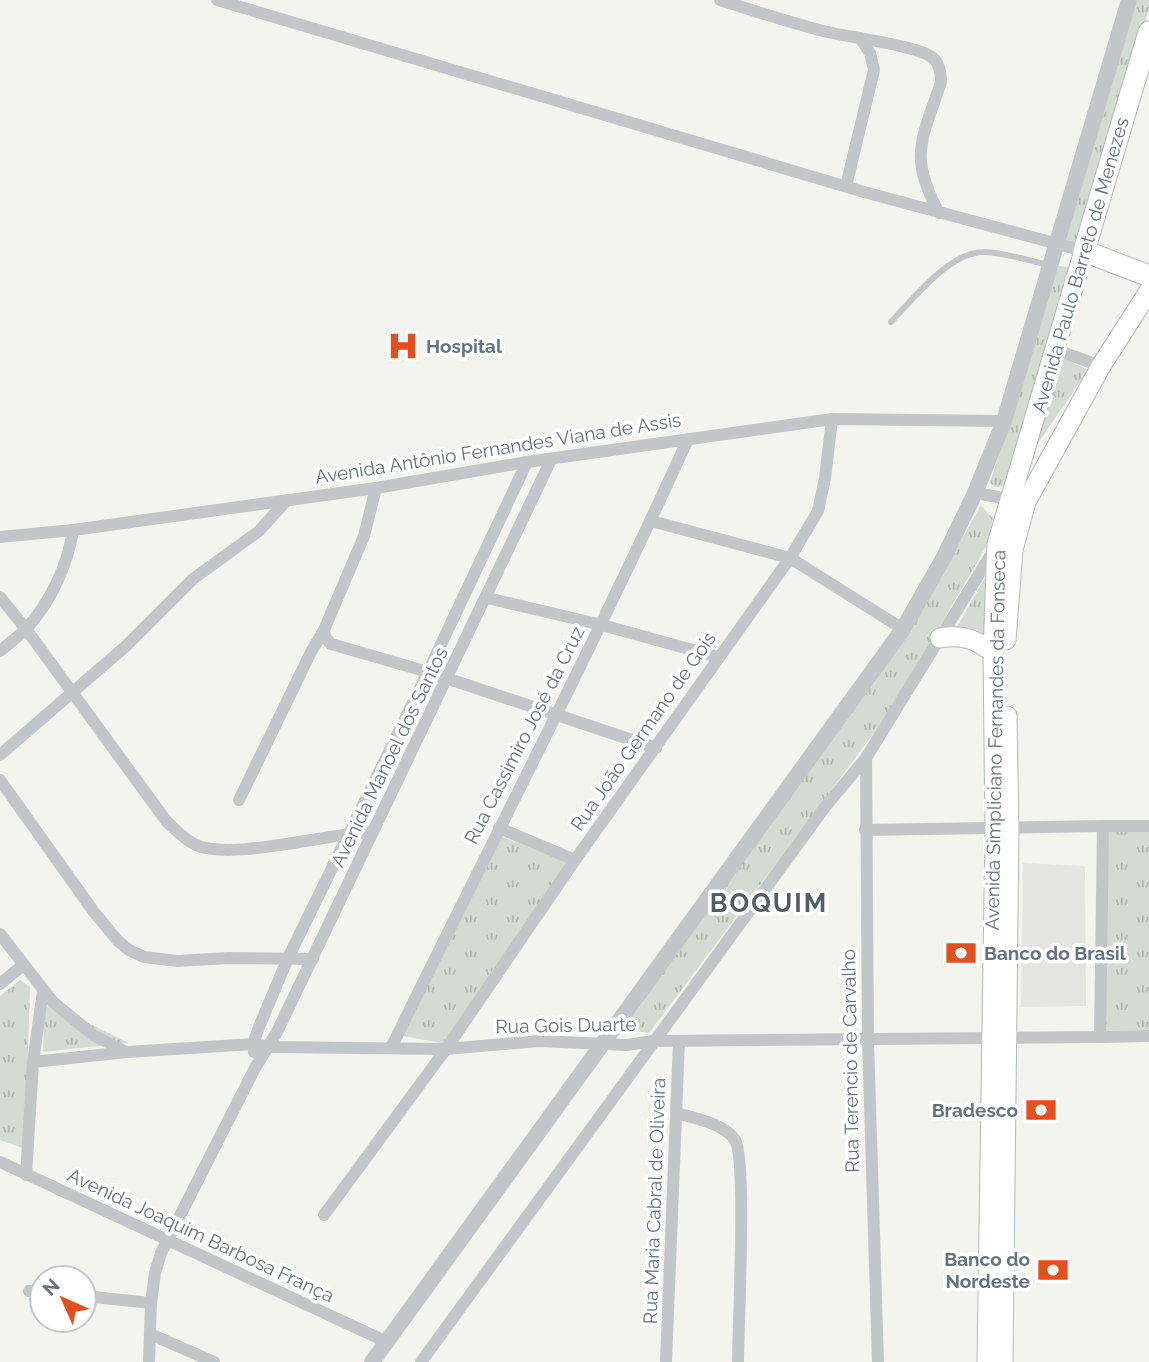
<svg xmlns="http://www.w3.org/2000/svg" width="1149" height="1362" viewBox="0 0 1149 1362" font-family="Raleway,sans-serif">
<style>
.built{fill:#e4e5e3}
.grass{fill:url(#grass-tufts)}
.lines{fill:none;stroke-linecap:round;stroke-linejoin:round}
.secondary-casing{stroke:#b2b8bc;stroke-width:21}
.primary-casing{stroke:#b3b7bb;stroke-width:23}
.service{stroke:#c3c6c9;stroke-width:6}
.minor{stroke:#c3c6c9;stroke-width:12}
.tertiary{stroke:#c3c6c9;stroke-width:16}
.secondary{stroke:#fff;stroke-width:19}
.primary{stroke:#fff;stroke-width:21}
.labels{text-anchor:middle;stroke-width:7;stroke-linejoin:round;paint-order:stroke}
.street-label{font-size:19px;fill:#627381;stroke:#fff}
.poi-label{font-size:19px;font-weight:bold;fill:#627381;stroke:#fff;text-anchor:start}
.district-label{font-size:26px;font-weight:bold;letter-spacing:2px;fill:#505c66;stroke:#fff}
</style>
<defs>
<pattern id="grass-tufts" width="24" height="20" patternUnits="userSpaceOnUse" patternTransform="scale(1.75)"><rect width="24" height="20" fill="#d4dbd0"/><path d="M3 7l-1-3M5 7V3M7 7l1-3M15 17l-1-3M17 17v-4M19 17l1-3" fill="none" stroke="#afb6ae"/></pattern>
</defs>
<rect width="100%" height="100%" fill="#f4f4ef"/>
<!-- built -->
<path class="built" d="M1023,863L1085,866L1086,1006L1021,1007Z"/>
<!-- grass -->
<g class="grass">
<path d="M1135,0H1149V9L1080,244L1076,245L1065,239Z"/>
<path d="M1058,266L1069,267L1005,486L995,487L990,483Z"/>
<path d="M1062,357L1088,370L1032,452Z"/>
<path d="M981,505L993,519L986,547L895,703L868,741L649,1033L623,1029L913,625Z"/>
<path d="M987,574L988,637L979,631L957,627Z"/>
<path d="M1099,830L1149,831V1030L1098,1031Z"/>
<path d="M500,836L572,863L447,1044L397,1035Z"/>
<path d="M20,980L30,987L25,1149L0,1140V996Z"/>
<path d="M48,1004L129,1043L43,1052L44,1019Z"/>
</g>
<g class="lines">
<defs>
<g id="secondary">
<path d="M940,638C962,634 976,639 993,653"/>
<path d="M1006,640L1013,550L1026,502L1101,366L1149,291"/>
<path d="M987,1362L995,829L993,653L997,544L1084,251"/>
<path d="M1003,1362L1009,828L1007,716"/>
</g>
<path id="primary" d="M1149,32L1084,251L1149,276"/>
</defs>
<!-- secondary casing -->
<use href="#secondary" class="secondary-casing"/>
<!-- primary casing -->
<use href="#primary" class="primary-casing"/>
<!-- service -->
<path class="service" d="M891,322C914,298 950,251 985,252C1007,253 1029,261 1050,265"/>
<!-- minor -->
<g class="minor">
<path d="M217,0L864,192L1084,251"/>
<path d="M720,0C754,11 788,22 823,31C846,37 917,45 933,58C940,64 941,73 941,82C922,140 908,156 939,213"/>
<path d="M846,186L874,70L870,53L860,38"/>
<path d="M1056,350L1101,366"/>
<path d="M376,488L364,536L324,630L325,637L331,644L428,672L656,748"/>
<path d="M975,493L1016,500"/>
<path d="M651,521L790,558L903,629"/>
<path d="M0,537L73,530L376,488L527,462L832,419L1004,421"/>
<path d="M0,597L26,629L167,822C176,830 185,840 196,845C232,861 328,833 373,832"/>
<path d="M487,598L602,625L718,657"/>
<path d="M0,651C8,644 18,637 26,629C50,603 68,565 73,530"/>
<path d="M0,755L126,646L193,579L259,531L287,500"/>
<path d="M866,758L868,1040L878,1362"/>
<path d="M0,780L94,912L118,941L129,950L144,957L178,961L228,958L313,959"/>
<path d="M239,800L311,652L324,630"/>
<path d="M1149,826H1103L1100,1037L1149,1036"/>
<path d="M499,828L575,860"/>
<path d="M865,830L1103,826"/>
<path d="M0,934L53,1002L93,1035L126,1052"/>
<path d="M0,984L23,965"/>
<path d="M391,1048C490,845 595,644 688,439"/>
<path d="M254,1052L253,1044L259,1027L288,958L428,672L527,462"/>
<path d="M33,1062L127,1052L253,1044L269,1047L446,1049L539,1041L627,1045L653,1041L1100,1037"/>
<path d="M677,1113C696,1119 724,1123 735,1140C747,1159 738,1328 738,1362"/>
<path d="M0,1162L387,1342"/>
<path d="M26,1175L33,1062L43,991"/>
<path d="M324,1215L446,1049L575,860L790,558L818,511L825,478L832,419"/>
<path d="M29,1291L42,1292"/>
<path d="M84,1296L151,1303"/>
<path d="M150,1334L214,1362"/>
<path d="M149,1362L151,1303L155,1273L161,1253L255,1068L277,1032L551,460"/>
<path d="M421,1362L825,807L866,758L997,545"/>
<path d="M666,1362L679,1041"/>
</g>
<!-- tertiary -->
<path class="tertiary" d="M372,1362L903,629L944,557L975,493L1004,421L1129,0"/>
<!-- secondary -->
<use href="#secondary" class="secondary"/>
<!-- primary -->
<use href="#primary" class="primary"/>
</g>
<!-- icons -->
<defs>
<symbol id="hospital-bare" viewBox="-9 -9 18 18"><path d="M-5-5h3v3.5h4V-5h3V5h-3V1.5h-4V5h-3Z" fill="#e54f1e" stroke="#fff" stroke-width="2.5" paint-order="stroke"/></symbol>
<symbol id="bank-bare" viewBox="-9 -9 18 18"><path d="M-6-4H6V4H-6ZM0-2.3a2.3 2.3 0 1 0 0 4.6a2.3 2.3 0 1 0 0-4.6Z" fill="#e54f1e" stroke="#fff" stroke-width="2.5" paint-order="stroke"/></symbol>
</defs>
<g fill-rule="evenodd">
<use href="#hospital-bare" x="381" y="324" width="44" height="44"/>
<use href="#bank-bare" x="939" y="931" width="44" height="44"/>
<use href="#bank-bare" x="1019" y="1088" width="44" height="44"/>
<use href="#bank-bare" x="1031" y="1248" width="44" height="44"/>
</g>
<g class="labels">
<!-- street labels -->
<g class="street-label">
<text transform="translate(1080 265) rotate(-74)" y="7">Avenida Paulo Barreto de Menezes</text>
<text transform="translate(498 448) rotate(-9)" y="7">Avenida Antônio Fernandes Viana de Assis</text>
<text transform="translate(643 731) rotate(-55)" y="7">Rua João Germano de Gois</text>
<text transform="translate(524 735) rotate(-63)" y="7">Rua Cassimiro José da Cruz</text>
<text transform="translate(995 740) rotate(-89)" y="7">Avenida Simpliciano Fernandes da Fonseca</text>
<text transform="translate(389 757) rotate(-64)" y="7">Avenida Manoel dos Santos</text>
<text transform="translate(566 1025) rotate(-1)" y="7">Rua Gois Duarte</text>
<text transform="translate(850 1061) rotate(-91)" y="7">Rua Terencio de Carvalho</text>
<text transform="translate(654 1201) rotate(-88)" y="7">Rua Maria Cabral de Oliveira</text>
<text transform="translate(201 1235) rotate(25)" y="7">Avenida Joaquim Barbosa França</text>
</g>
<!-- poi labels -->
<g class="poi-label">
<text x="426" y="353">Hospital</text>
<text x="984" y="960">Banco do Brasil</text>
<text x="1018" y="1117" text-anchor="end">Bradesco</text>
<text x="1030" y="1266" text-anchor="end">Banco do<tspan x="1030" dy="22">Nordeste</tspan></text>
</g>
<!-- district labels -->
<g class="district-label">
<text x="769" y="912">BOQUIM</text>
</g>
</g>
<!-- north arrow -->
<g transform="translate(63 1299) rotate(315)"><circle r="33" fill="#ffffff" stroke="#c0c7cd" stroke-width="2"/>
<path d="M0-5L12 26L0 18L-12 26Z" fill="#e54f1e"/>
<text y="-10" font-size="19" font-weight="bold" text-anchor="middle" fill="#627381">N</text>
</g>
</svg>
